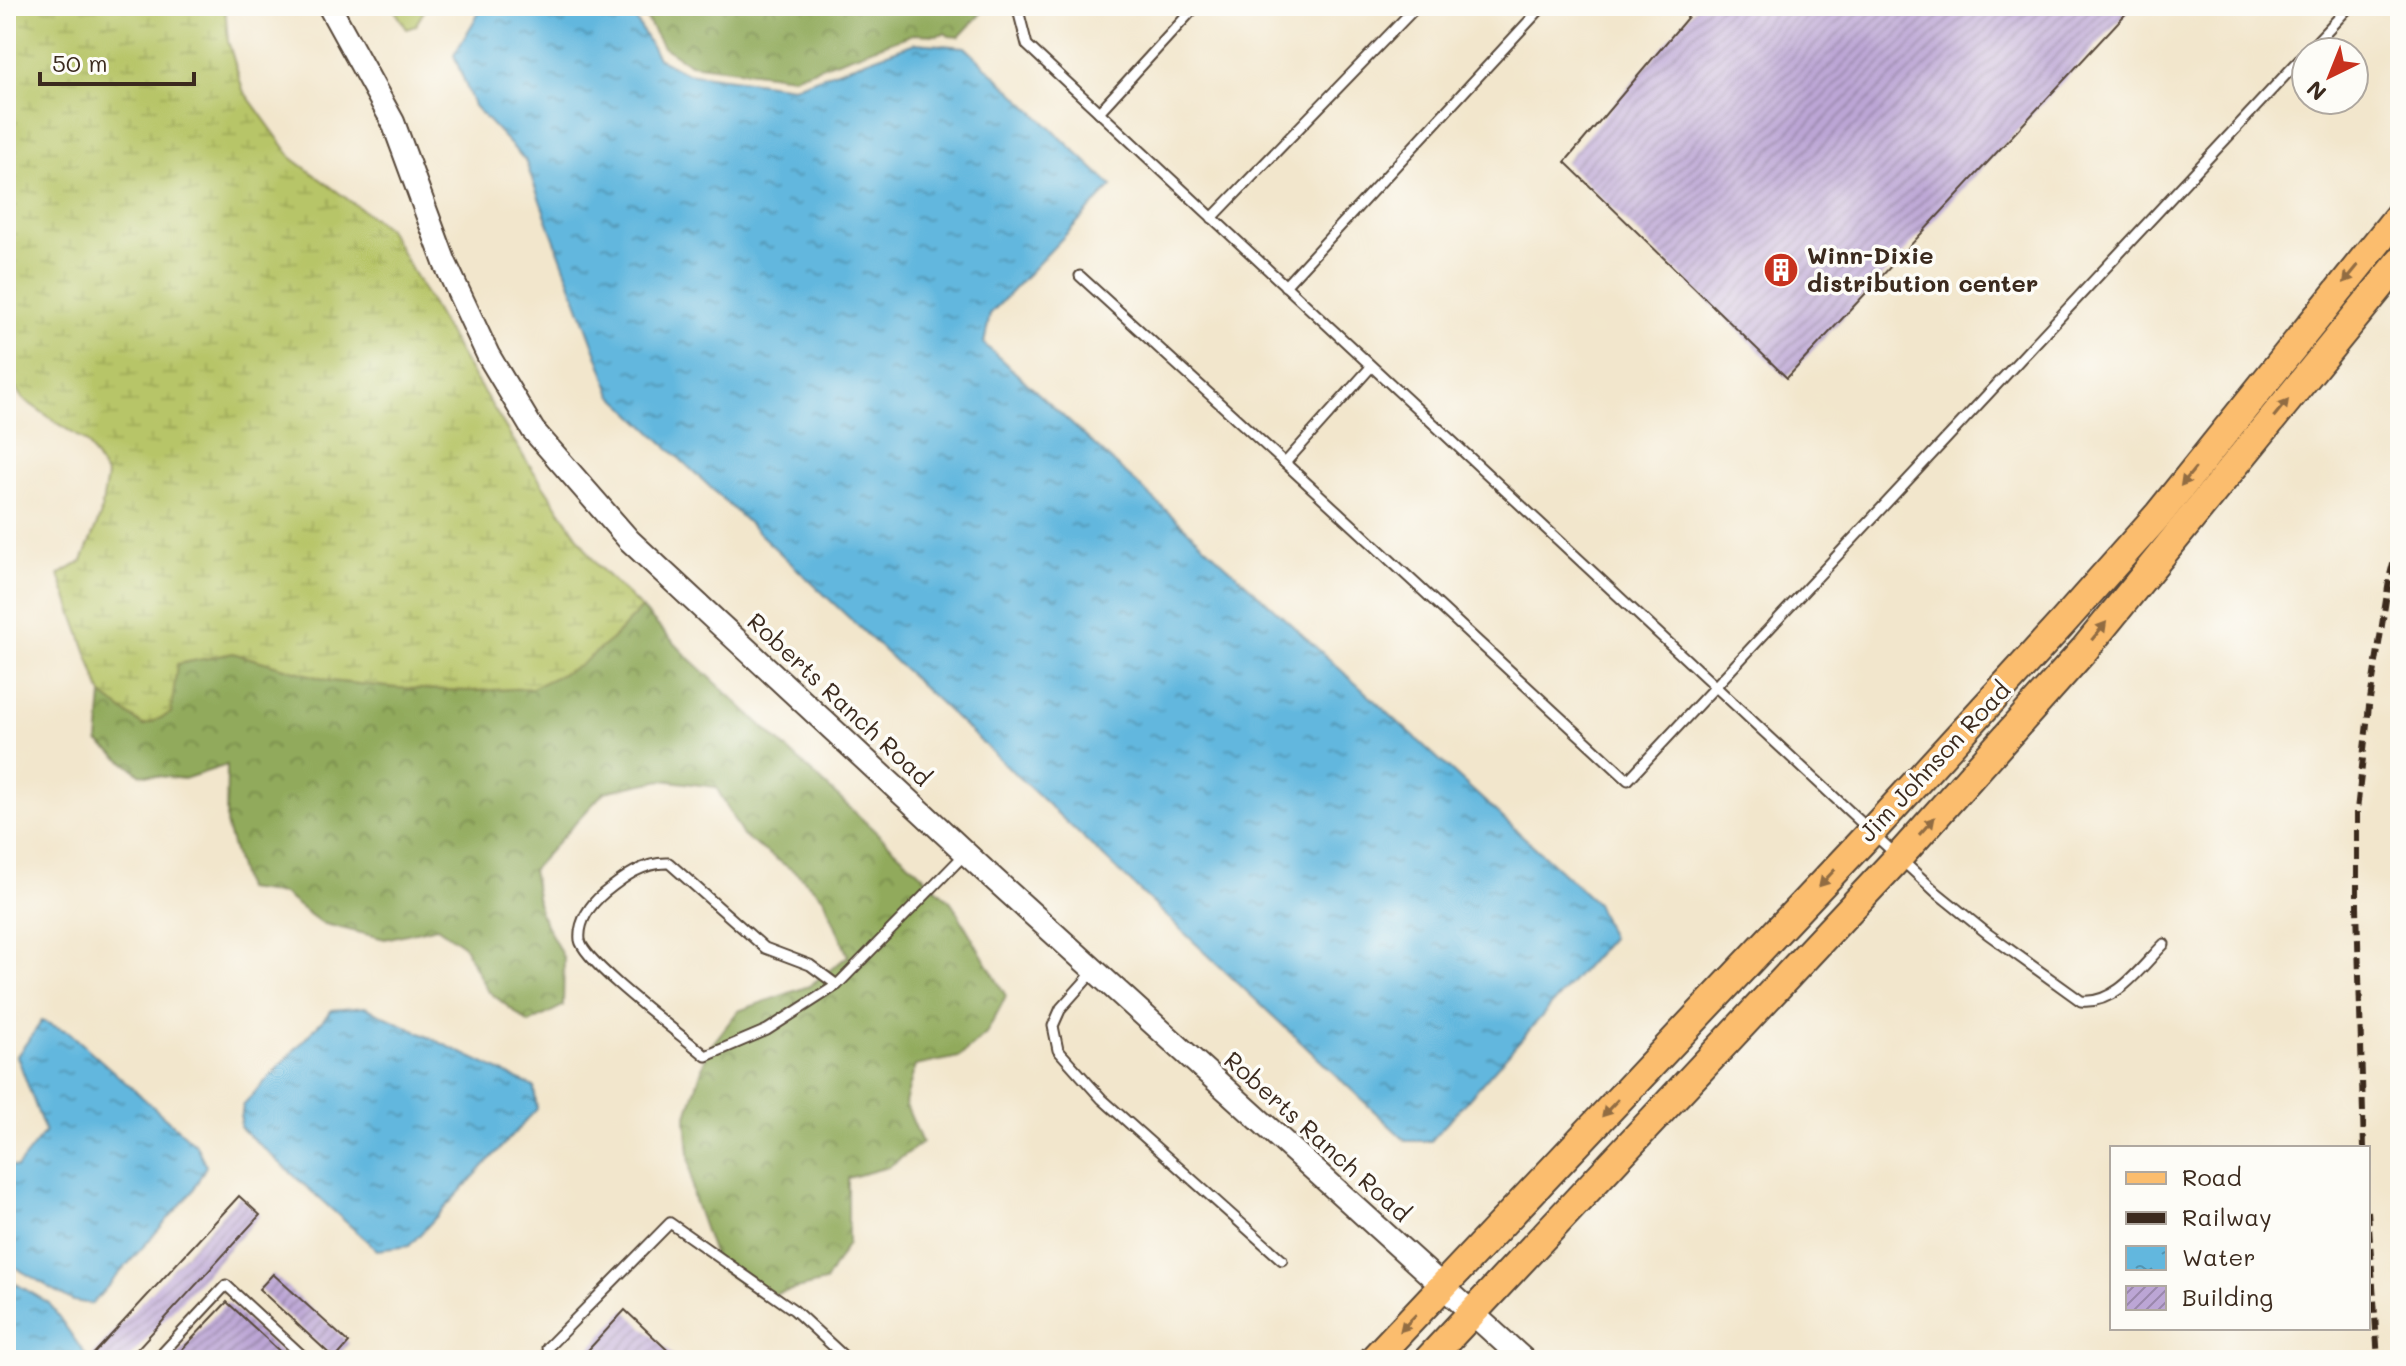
<svg xmlns="http://www.w3.org/2000/svg" width="2406" height="1366" viewBox="0 0 2406 1366" font-family="Mali,sans-serif">
<style>
.grass{fill:#b7c567;stroke:#797842;stroke-width:2}
.forest{fill:url(#forest-crowns);stroke:#666a3d;stroke-width:2}
.wetland{fill:url(#wetland-marsh);stroke:#797842;stroke-width:2}
.water{fill:url(#water-ripples);stroke:#4e707e;stroke-width:2}
.building{fill:url(#building-hatch)}
.lines{fill:none;stroke-linecap:round;stroke-linejoin:round}
.service-casing{stroke:#564638;stroke-width:13}
.tertiary-casing{stroke:#564638;stroke-width:26}
.primary-casing{stroke:#564638;stroke-width:32}
.service{stroke:#fff;stroke-width:9}
.tertiary{stroke:#fff;stroke-width:22}
.primary{stroke:#fbbd6e;stroke-width:28}
.rail{stroke:#3b2a1e;stroke-width:6;stroke-dasharray:12 6;stroke-linecap:butt}
.oneway{fill:#916c42}
.labels{text-anchor:middle;stroke-width:7;stroke-linejoin:round;paint-order:stroke}
.poi-label{font-size:24px;font-weight:bold;fill:#3b2a1e;stroke:#fdfcf7;text-anchor:start}
.street-label{font-size:24px;fill:#3b2a1e;stroke:#fdfcf7}
</style>
<defs>
<pattern id="forest-crowns" width="20" height="18" patternUnits="userSpaceOnUse" patternTransform="scale(2)"><rect width="20" height="18" fill="#91aa5c"/><path d="M2 6a3 3 0 1 1 6 0M12 15a3 3 0 1 1 6 0" fill="none" stroke="#788b4b"/></pattern>
<pattern id="wetland-marsh" width="20" height="14" patternUnits="userSpaceOnUse" patternTransform="scale(2)"><rect width="20" height="14" fill="#b7c567"/><path d="M1 5h8M5 5V1M11 12h8M15 12V8" fill="none" stroke="#9ea959"/></pattern>
<pattern id="water-ripples" width="26" height="14" patternUnits="userSpaceOnUse" patternTransform="scale(2)"><rect width="26" height="14" fill="#62b7de"/><path d="M2 4q2-2 4 0t4 0M15 11q2-2 4 0t4 0" fill="none" stroke="#5295b3"/></pattern>
<pattern id="building-hatch" width="6" height="6" patternUnits="userSpaceOnUse" patternTransform="scale(2)"><rect width="6" height="6" fill="#bca6d5"/><path d="M-1 1l2-2M0 6l6-6M5 7l2-2" fill="none" stroke="#9a87ac"/></pattern>
</defs>
<rect width="100%" height="100%" fill="#fdfcf7"/>
<filter id="ink" filterUnits="userSpaceOnUse"><feTurbulence type="fractalNoise" baseFrequency=".0125" numOctaves="2"/><feDisplacementMap in="SourceGraphic" scale="16" xChannelSelector="R" yChannelSelector="G"/><feConvolveMatrix kernelMatrix="1 2 1 2 8 2 1 2 1" color-interpolation-filters="sRGB"/></filter>
<filter id="wash" filterUnits="userSpaceOnUse"><feTurbulence type="fractalNoise" baseFrequency=".006" numOctaves="4" result="noise"/><feDisplacementMap in="SourceGraphic" scale="32" xChannelSelector="R" yChannelSelector="G"/><feGaussianBlur stdDeviation="1.8" result="paint"/><feColorMatrix in="noise" values="0 0 0 0 0 0 0 0 0 0 0 0 0 0 0 0 0 1.4 0 .05"/><feComposite in="paint" operator="in"/></filter>
<g filter="url(#wash)">
<rect width="100%" height="100%" fill="#f2e6cc"/>
<!-- grass -->
<path class="grass" d="M392,6H427L415,26L407,29Z"/>
<!-- forest -->
<g class="forest">
<path d="M639,6H988L959,37L949,36L945,33L937,35L913,34L793,77L690,64L663,47Z"/>
<path d="M641,608L686,655L951,902L1006,996L986,1034L959,1057L915,1066L905,1103L922,1143L888,1167L848,1178V1243L825,1282L763,1297L718,1268L693,1197L686,1119L708,1050L738,1011L809,986L848,956L824,898L798,874L743,836L716,787L662,780L604,792L532,870L540,913L564,959L563,1006L529,1023L487,990L463,945L437,927L385,939L321,923L283,894L245,889L226,824L227,765L184,779L140,774L98,742L102,695L144,726L177,664L233,653L331,681L397,688L472,691L532,688L612,639Z"/>
</g>
<!-- wetland -->
<path class="wetland" d="M6,6H225L228,41L243,90L293,159L388,229L466,364L524,457L597,565L641,608L612,639L579,666L532,688L472,691L397,688L331,681L233,653L177,664L171,713L144,726L102,695L59,575L82,561L100,517L107,476L87,443L23,399L6,374Z"/>
<!-- water -->
<g class="water">
<path d="M483,6H628L658,58L686,73L793,87L915,43L965,47L1112,186L990,314L984,344L1596,903L1611,938L1431,1141H1406L612,395L525,160L474,106L454,55Z"/>
<path d="M365,1007L534,1087L537,1109L409,1246L377,1250L240,1127L243,1105L332,1010Z"/>
<path d="M42,1021L69,1032L196,1145L206,1166L192,1192L92,1304L73,1301L6,1262V1165L17,1167L45,1132L17,1056Z"/>
<path d="M6,1278L49,1303L89,1360H6Z"/>
</g>
<g id="blocks">
<!-- building -->
<g class="building">
<path d="M1697,6H2133L1787,378L1565,162Z"/>
<path d="M239,1196L260,1215L127,1360H88Z"/>
<path d="M273,1274L349,1343L335,1359L259,1289Z"/>
<path d="M227,1302L289,1360H172Z"/>
<path d="M625,1310L678,1360H579Z"/>
</g>
</g>
</g>
<g filter="url(#ink)">
<use href="#blocks" fill-opacity="0" stroke="#564638" stroke-width="2"/>
<g class="lines">
<defs>
<g id="service">
<path d="M1017,6L1027,45L1936,892L1988,934L2081,1001C2116,1005 2141,967 2164,944"/>
<path d="M2307,52L2350,6"/>
<path d="M1099,112L1196,6"/>
<path d="M1212,218L1417,6"/>
<path d="M1080,276L1285,463"/>
<path d="M1285,286L1543,6"/>
<path d="M1371,367L1285,463L1628,780L2306,53"/>
<path d="M1095,970L1061,1008L1053,1026L1058,1050L1102,1099L1282,1260"/>
<path d="M837,985L767,1030L706,1056C684,1037 583,962 580,940C578,921 591,904 604,893C624,877 643,862 669,863L765,948L810,965L837,985L966,853"/>
<path d="M547,1348L670,1223L794,1310L848,1360"/>
<path d="M156,1360L226,1285L307,1360"/>
</g>
<path id="tertiary" d="M329,6L393,122L445,263L488,355L533,430L629,540L984,870L1524,1360"/>
<g id="primary">
<path d="M1373,1360L1871,832L2064,621L2159,514L2400,214"/>
<path d="M1428,1360L1898,858L2084,650L2400,262"/>
</g>
</defs>
<!-- service casing -->
<use href="#service" class="service-casing"/>
<!-- tertiary casing -->
<use href="#tertiary" class="tertiary-casing"/>
<!-- primary casing -->
<use href="#primary" class="primary-casing"/>
<!-- service -->
<use href="#service" class="service"/>
<!-- tertiary -->
<use href="#tertiary" class="tertiary"/>
<!-- primary -->
<use href="#primary" class="primary"/>
<!-- rail -->
<g class="rail">
<path d="M2364,1148L2357,907V810L2369,706L2390,575L2400,536"/>
<path d="M2368,1211L2378,1360"/>
</g>
</g>
<!-- one-way arrows -->
<defs><path id="oneway-solid" d="M-6-.8H1V-3.2L6.5 0L1 3.2V.8H-6Z" transform="scale(2)"/></defs>
<g class="oneway">
<use href="#oneway-solid" transform="translate(2351 274) rotate(129)"/>
<use href="#oneway-solid" transform="translate(2281 408) rotate(-51)"/>
<use href="#oneway-solid" transform="translate(2188 477) rotate(129)"/>
<use href="#oneway-solid" transform="translate(2099 631) rotate(-51)"/>
<use href="#oneway-solid" transform="translate(1927 826) rotate(-48)"/>
<use href="#oneway-solid" transform="translate(1827 878) rotate(133)"/>
<use href="#oneway-solid" transform="translate(1610 1108) rotate(133)"/>
<use href="#oneway-solid" transform="translate(1408 1323) rotate(133)"/>
</g>
</g>
<!-- icons -->
<defs>
<symbol id="building-disc" viewBox="-11 -11 22 22"><circle r="9.5" fill="#c8321e" stroke="#fdfcf7"/><path d="M-4-6H4V6H1V3H-1V6H-4ZM-2.5-4.3h1.7v1.8h-1.7ZM.8-4.3h1.7v1.8H.8ZM-2.5-1h1.7V.8h-1.7ZM.8-1h1.7V.8H.8Z" fill="#fff"/></symbol>
</defs>
<g fill-rule="evenodd">
<use href="#building-disc" x="1761" y="250" width="40" height="40"/>
</g>
<g class="labels">
<!-- poi labels -->
<g class="poi-label">
<text x="1807" y="264">Winn-Dixie<tspan x="1807" dy="28">distribution center</tspan></text>
</g>
<!-- street labels -->
<g class="street-label">
<text transform="translate(839 700) rotate(43)" y="8">Roberts Ranch Road</text>
<text transform="translate(1935 762) rotate(-47)" y="8">Jim Johnson Road</text>
<text transform="translate(1317 1137) rotate(42)" y="8">Roberts Ranch Road</text>
</g>
</g>
<!-- margin -->
<rect width="2406" height="1366" fill="none" stroke="#fdfcf7" stroke-width="32"/>
<!-- legend -->
<rect x="2110" y="1146" width="260" height="184" fill="#fdfcf7" stroke="#afa8a0" stroke-width="2"/>
<rect x="2126" y="1172" width="40" height="12" fill="#fbbd6e" stroke="#afa8a0" stroke-width="2"/>
<text x="2182" y="1186" font-size="24" fill="#3b2a1e">Road</text>
<rect x="2126" y="1212" width="40" height="12" fill="#3b2a1e" stroke="#afa8a0" stroke-width="2"/>
<text x="2182" y="1226" font-size="24" fill="#3b2a1e">Railway</text>
<rect x="2126" y="1246" width="40" height="24" fill="url(#water-ripples)" stroke="#afa8a0" stroke-width="2"/>
<text x="2182" y="1266" font-size="24" fill="#3b2a1e">Water</text>
<rect x="2126" y="1286" width="40" height="24" fill="url(#building-hatch)" stroke="#afa8a0" stroke-width="2"/>
<text x="2182" y="1306" font-size="24" fill="#3b2a1e">Building</text>
<!-- north arrow -->
<g transform="translate(2330 76) rotate(223)"><circle r="38" fill="#fdfcf7" stroke="#afa8a0" stroke-width="2"/>
<path d="M0-6L14 30L0 20L-14 30Z" fill="#c8321e"/>
<text y="-12" font-size="22" font-weight="bold" text-anchor="middle" fill="#3b2a1e">N</text>
</g>
<!-- scale -->
<path d="M40 72v12h154v-12" fill="none" stroke="#3b2a1e" stroke-width="4"/>
<text x="52" y="72" font-size="24" fill="#3b2a1e" stroke="#fdfcf7" stroke-width="6" paint-order="stroke">50 m</text>
</svg>
